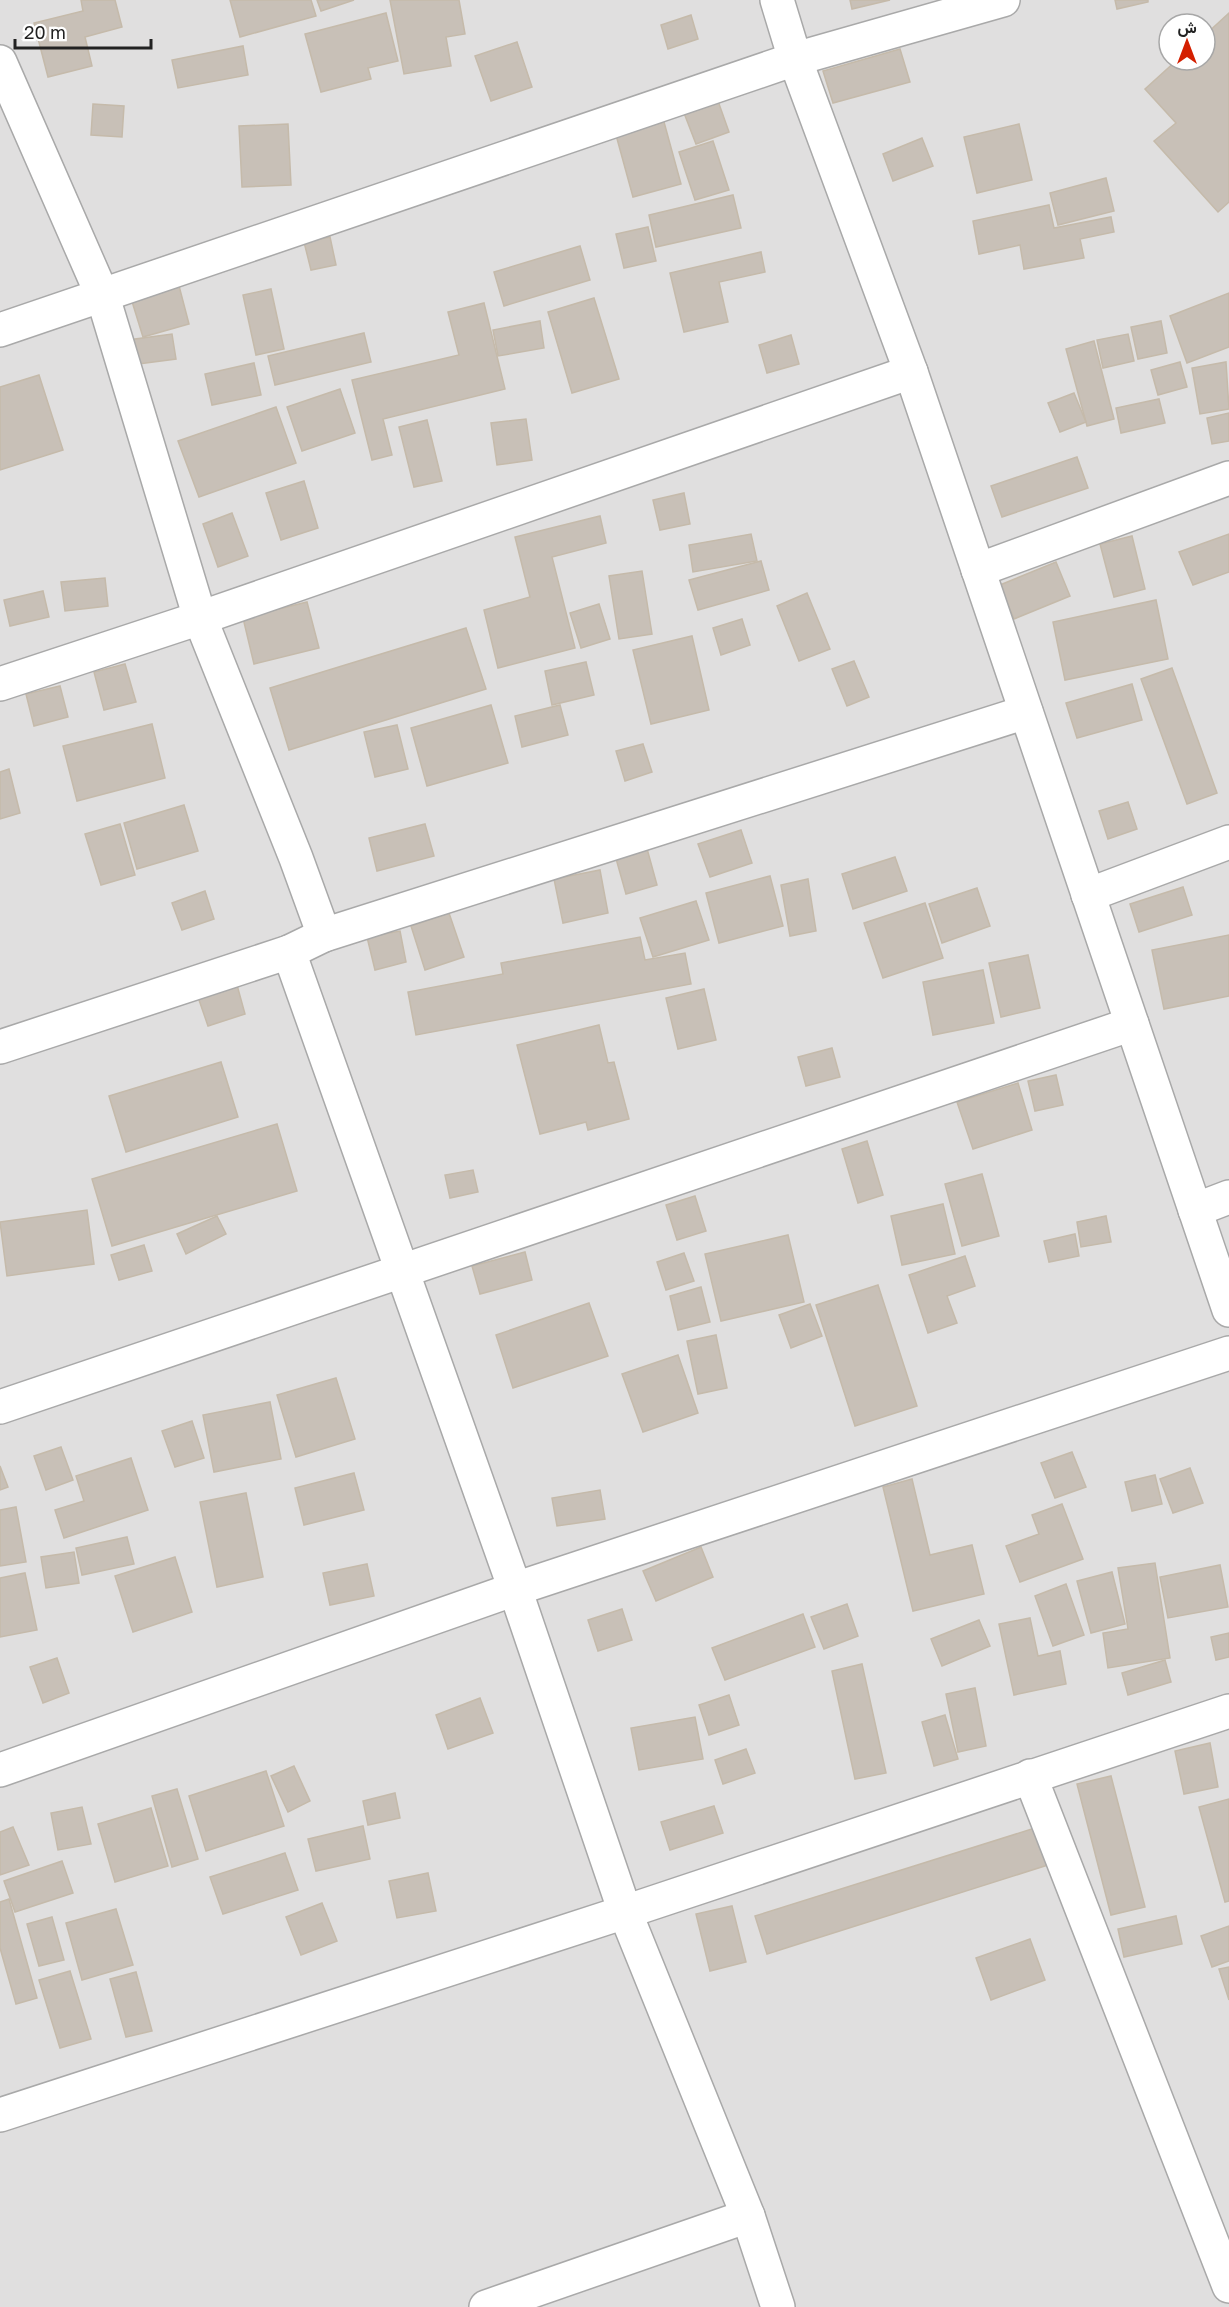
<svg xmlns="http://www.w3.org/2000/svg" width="1229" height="2307" viewBox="0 0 1229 2307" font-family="'Golos Text',Vazirmatn,sans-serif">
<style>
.residential{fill:#e0dfdf;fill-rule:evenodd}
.building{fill:#c8c0b7;stroke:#c5baaa;stroke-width:1.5}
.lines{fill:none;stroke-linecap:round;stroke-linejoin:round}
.street-casing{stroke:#a9a9a9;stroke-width:36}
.street{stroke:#fff;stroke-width:33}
</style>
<rect width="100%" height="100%" fill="#f2f0e9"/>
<!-- residential -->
<path class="residential" d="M0,0H1229V2307H0ZM1169,24H1205V60H1169Z"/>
<!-- building -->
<g class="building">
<path d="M81,0H115L122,27L85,37L92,66L48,77L34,23L83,11Z"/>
<path d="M230,0H311L316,16L240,37Z"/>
<path d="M317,0H354L321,11Z"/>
<path d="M390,0H459L465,34L446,37L451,66L404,74Z"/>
<path d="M850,0H890L852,9Z"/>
<path d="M1115,0H1148V2L1117,9Z"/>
<path d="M386,13L398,61L368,68L371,79L321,92L305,34Z"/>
<path d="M1229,13V202L1218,212L1154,141L1176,123L1145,89L1177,60H1205V35Z"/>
<path d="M691,15L698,39L668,49L661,25Z"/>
<path d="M517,42L532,87L491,101L475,56Z"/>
<path d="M243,46L248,75L178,88L172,60Z"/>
<path d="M900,49L910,82L833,103L823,71Z"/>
<path d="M718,101L729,132L696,144L684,113Z"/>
<path d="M93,104L124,106L122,137L91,135Z"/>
<path d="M664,122L681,184L633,197L616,135Z"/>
<path d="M288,124L291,185L242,187L239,126Z"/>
<path d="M1019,124L1032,180L977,193L964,137Z"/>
<path d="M922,138L933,166L893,181L883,154Z"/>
<path d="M713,141L729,190L695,200L679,152Z"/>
<path d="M1106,178L1114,211L1058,225L1050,193Z"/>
<path d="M733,195L741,228L656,247L649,215Z"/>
<path d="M1049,205L1054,228L1111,217L1114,232L1080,239L1084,258L1024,269L1020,245L979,254L973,221Z"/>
<path d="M648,227L656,261L624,268L616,234Z"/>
<path d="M330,237L336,265L311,270L304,242Z"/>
<path d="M580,246L590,280L504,306L494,272Z"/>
<path d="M761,252L765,272L719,282L728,322L684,332L670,273Z"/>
<path d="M178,282L189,324L143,337L130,295Z"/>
<path d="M271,289L284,349L256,355L243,295Z"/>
<path d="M1229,293V347L1187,363L1170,316Z"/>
<path d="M594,298L619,379L572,393L548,312Z"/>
<path d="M484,303L505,389L383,419L392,455L372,460L352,380L459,355L448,312Z"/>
<path d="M540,321L544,348L498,356L493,330Z"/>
<path d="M1161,321L1167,353L1138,359L1131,327Z"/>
<path d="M364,333L371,362L275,385L268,356Z"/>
<path d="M172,334L176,359L131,365L128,340Z"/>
<path d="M1128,334L1134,361L1103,368L1097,340Z"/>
<path d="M791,335L799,364L767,373L759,345Z"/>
<path d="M1094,341L1114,419L1087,426L1066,349Z"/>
<path d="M1180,362L1187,387L1158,395L1151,370Z"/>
<path d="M1226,362L1229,409L1200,414L1192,368Z"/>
<path d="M254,363L261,395L212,405L205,374Z"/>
<path d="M39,375L63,450L0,470V387Z"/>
<path d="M340,389L355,433L302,451L287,407Z"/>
<path d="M1074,393L1086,422L1060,432L1048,403Z"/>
<path d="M1159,399L1165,423L1121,433L1116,408Z"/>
<path d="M276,407L296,463L199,497L178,441Z"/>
<path d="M1229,413V441L1212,444L1207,418Z"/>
<path d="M526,419L532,460L497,465L491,423Z"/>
<path d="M427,420L442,481L414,487L399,427Z"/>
<path d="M1077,457L1088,488L1002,517L991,486Z"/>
<path d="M304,481L318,528L281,540L266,493Z"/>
<path d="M684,493L690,524L660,530L653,500Z"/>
<path d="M232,513L248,556L218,567L203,524Z"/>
<path d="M600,516L606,543L552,557L575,648L498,668L484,610L530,597L515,537Z"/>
<path d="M751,534L757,561L693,572L689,545Z"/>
<path d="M1229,534V572L1193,585L1179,552Z"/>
<path d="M1132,536L1145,589L1114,597L1100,544Z"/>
<path d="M761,561L769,590L698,610L689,580Z"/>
<path d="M1056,562L1070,596L1014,619L1000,585Z"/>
<path d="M642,571L652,634L619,639L609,576Z"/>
<path d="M105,578L108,606L65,611L61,582Z"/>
<path d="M43,591L49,617L10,626L4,600Z"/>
<path d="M807,593L830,649L799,661L777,606Z"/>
<path d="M1156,600L1168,659L1065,680L1053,622Z"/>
<path d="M307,602L319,648L254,664L243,618Z"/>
<path d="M599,604L610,639L581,648L570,613Z"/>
<path d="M742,619L750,645L721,655L713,628Z"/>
<path d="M466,628L486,689L289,750L270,688Z"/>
<path d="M692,636L709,710L651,724L633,650Z"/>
<path d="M854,661L869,697L847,706L832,669Z"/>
<path d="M586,662L594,695L552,705L545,671Z"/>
<path d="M125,664L136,702L104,710L94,672Z"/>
<path d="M1172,668L1217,793L1187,804L1141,679Z"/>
<path d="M1132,684L1142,720L1077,738L1066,703Z"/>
<path d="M60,686L68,717L34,726L26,694Z"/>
<path d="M491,705L508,763L427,786L411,728Z"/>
<path d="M560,705L568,735L522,747L515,716Z"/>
<path d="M152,724L165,778L77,801L63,746Z"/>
<path d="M397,725L408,769L375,777L364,732Z"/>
<path d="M643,744L652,772L625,781L616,751Z"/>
<path d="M9,769L20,813L0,819V772Z"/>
<path d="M1128,802L1137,829L1108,839L1099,811Z"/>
<path d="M184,805L198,851L137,869L124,823Z"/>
<path d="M120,824L135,875L101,885L85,834Z"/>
<path d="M425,824L434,856L377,871L369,838Z"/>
<path d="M741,830L752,863L710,877L698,844Z"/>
<path d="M646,845L657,885L626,894L615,855Z"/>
<path d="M895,857L907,891L853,909L842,874Z"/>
<path d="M600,870L608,913L563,923L554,879Z"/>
<path d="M770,876L783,926L719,943L706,893Z"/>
<path d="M808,879L816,931L790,936L781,885Z"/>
<path d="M1183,887L1192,915L1139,932L1130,904Z"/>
<path d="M977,888L990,926L942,943L929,904Z"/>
<path d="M205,891L214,919L182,930L172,903Z"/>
<path d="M696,901L709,940L653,957L640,918Z"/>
<path d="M925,903L943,958L883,978L864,923Z"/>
<path d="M449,913L464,957L425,970L411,926Z"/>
<path d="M400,931L406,962L375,970L367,937Z"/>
<path d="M1229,935V996L1164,1009L1152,950Z"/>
<path d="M640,937L645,960L685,953L691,984L416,1035L408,992L503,974L501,963Z"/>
<path d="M1028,955L1040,1008L1001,1017L989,963Z"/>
<path d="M983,970L994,1023L933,1035L923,982Z"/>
<path d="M237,985L245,1014L208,1026L198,997Z"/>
<path d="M704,989L716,1040L678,1049L666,998Z"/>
<path d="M599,1025L608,1063L614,1062L629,1119L588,1130L586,1122L540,1134L517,1045Z"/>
<path d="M832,1048L840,1077L806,1086L798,1057Z"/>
<path d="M221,1062L238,1117L126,1152L109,1096Z"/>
<path d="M1056,1075L1063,1105L1035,1111L1028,1081Z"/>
<path d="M1018,1083L1032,1130L973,1149L957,1102Z"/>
<path d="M277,1124L297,1191L112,1246L92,1179Z"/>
<path d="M867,1141L883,1195L858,1203L842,1149Z"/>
<path d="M473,1170L478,1192L450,1198L445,1175Z"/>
<path d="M982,1174L999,1236L962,1246L945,1184Z"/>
<path d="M695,1196L706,1231L677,1240L666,1205Z"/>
<path d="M943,1204L955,1254L902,1265L891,1216Z"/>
<path d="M87,1210L94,1264L7,1276L0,1222Z"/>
<path d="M217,1216L226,1234L186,1254L177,1234Z"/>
<path d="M1106,1216L1111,1242L1081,1247L1077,1222Z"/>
<path d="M1075,1234L1079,1256L1049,1262L1044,1241Z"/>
<path d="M788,1235L804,1302L721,1321L705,1254Z"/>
<path d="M144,1245L152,1271L119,1280L111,1255Z"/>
<path d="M525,1252L532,1280L480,1294L472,1266Z"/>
<path d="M684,1253L694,1281L666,1290L657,1262Z"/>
<path d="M965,1256L975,1286L947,1296L957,1323L928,1333L909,1275Z"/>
<path d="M878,1285L917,1406L855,1426L816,1305Z"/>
<path d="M701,1287L710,1322L678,1330L670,1296Z"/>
<path d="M589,1303L608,1356L513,1388L496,1335Z"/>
<path d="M810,1304L822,1336L791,1348L779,1315Z"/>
<path d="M716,1335L727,1388L698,1394L687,1341Z"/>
<path d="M678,1355L698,1413L643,1432L622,1374Z"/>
<path d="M336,1378L355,1439L296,1457L277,1395Z"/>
<path d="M270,1402L281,1459L214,1472L203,1415Z"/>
<path d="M192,1421L204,1458L175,1467L162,1431Z"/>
<path d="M61,1447L73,1480L46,1490L34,1456Z"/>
<path d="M1072,1452L1086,1487L1055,1498L1041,1463Z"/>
<path d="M131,1458L148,1510L64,1538L55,1510L84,1501L76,1476Z"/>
<path d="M0,1466L8,1487L0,1490Z"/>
<path d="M1190,1468L1203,1503L1173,1513L1160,1479Z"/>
<path d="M354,1473L364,1510L304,1525L295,1488Z"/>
<path d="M1155,1475L1162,1504L1132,1511L1125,1482Z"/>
<path d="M912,1479L930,1555L972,1545L984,1594L913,1611L883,1487Z"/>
<path d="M600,1490L605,1519L557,1526L552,1498Z"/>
<path d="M246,1493L263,1577L217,1587L200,1502Z"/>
<path d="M1062,1504L1083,1559L1020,1582L1006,1546L1039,1534L1032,1515Z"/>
<path d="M16,1507L26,1562L0,1566V1510Z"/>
<path d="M127,1537L134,1564L82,1575L76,1548Z"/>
<path d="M701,1547L713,1577L656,1601L643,1571Z"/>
<path d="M74,1552L79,1583L46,1588L41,1557Z"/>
<path d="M175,1557L192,1612L133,1632L115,1576Z"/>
<path d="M1155,1563L1170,1658L1108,1668L1103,1633L1128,1629L1118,1568Z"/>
<path d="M367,1564L374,1596L330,1605L323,1573Z"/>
<path d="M1220,1565L1228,1607L1168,1618L1160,1577Z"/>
<path d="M1112,1572L1125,1624L1091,1633L1077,1581Z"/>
<path d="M25,1573L37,1630L0,1637V1578Z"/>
<path d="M1066,1584L1084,1635L1053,1646L1035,1596Z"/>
<path d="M847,1604L858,1636L824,1649L811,1617Z"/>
<path d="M622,1609L632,1640L598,1651L588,1620Z"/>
<path d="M803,1614L815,1647L725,1680L712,1648Z"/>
<path d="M1030,1618L1038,1656L1060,1651L1066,1684L1014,1695L999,1624Z"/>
<path d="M979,1620L990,1646L942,1666L931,1639Z"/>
<path d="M1229,1633V1657L1216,1660L1211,1637Z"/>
<path d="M57,1658L69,1693L43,1703L30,1667Z"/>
<path d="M1165,1660L1171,1682L1128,1695L1122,1673Z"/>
<path d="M862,1664L886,1773L855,1779L832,1671Z"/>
<path d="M975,1688L986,1746L958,1752L946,1694Z"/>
<path d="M729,1695L739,1725L709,1735L699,1705Z"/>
<path d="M480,1698L493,1733L448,1749L436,1715Z"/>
<path d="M945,1715L958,1759L934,1766L922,1722Z"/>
<path d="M695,1717L703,1759L639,1770L631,1728Z"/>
<path d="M1210,1743L1218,1787L1184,1794L1175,1751Z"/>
<path d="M746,1749L755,1773L723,1784L715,1760Z"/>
<path d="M294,1766L310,1801L288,1812L271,1776Z"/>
<path d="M266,1771L284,1826L206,1851L189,1796Z"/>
<path d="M1111,1776L1145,1907L1111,1915L1077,1784Z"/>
<path d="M177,1789L198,1859L172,1867L152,1796Z"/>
<path d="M395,1793L400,1818L368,1825L363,1801Z"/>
<path d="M1229,1799V1901L1225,1902L1199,1807Z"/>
<path d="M714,1806L723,1833L670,1850L661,1822Z"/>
<path d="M82,1807L91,1844L58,1850L51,1813Z"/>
<path d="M151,1808L168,1866L115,1882L98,1824Z"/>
<path d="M363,1826L370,1859L316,1871L308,1839Z"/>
<path d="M13,1827L29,1865L0,1875V1832Z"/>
<path d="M1035,1828L1048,1865L767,1954L755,1916Z"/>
<path d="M285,1853L298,1890L223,1914L210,1877Z"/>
<path d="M62,1861L73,1893L15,1912L4,1881Z"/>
<path d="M428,1873L436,1911L397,1918L389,1881Z"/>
<path d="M9,1899L37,1998L16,2004L0,1948V1902Z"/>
<path d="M322,1903L337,1941L301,1955L286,1917Z"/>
<path d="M732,1906L746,1962L710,1971L696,1914Z"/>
<path d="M116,1909L133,1965L82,1980L66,1923Z"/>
<path d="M1176,1916L1182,1944L1124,1957L1118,1929Z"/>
<path d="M52,1917L64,1960L39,1966L27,1924Z"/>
<path d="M1229,1926V1961L1212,1967L1201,1936Z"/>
<path d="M1030,1939L1045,1980L991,2000L976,1958Z"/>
<path d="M1229,1967V2000L1219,1969Z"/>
<path d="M70,1971L91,2039L60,2048L39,1980Z"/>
<path d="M136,1972L152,2031L126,2037L110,1979Z"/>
</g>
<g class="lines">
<defs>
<g id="street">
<path d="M777,0L795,59L911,372L1229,1310"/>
<path d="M0,62L103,297L200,618L296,858L324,935"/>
<path d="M0,330L795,59L1003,0"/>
<path d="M978,570L1229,478"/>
<path d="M0,684L200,618L911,372"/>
<path d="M1088,895L1229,842"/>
<path d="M289,952L515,1589L625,1912L748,2216L778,2307"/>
<path d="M0,1047L289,952L324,935L1026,712"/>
<path d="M1195,1210L1229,1197"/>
<path d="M0,1407L1132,1024"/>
<path d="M0,1770L515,1589L1229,1353"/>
<path d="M1030,1776L1229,2286"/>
<path d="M0,2115L625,1912L1229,1711"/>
<path d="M486,2307L748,2216"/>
</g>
</defs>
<!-- street casing -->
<use href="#street" class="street-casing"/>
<!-- street -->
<use href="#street" class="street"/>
</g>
<!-- north arrow -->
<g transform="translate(1187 42)"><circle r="28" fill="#ffffff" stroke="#a7a7a7" stroke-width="1.5"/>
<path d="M0-4.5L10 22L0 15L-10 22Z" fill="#d41f00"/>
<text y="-9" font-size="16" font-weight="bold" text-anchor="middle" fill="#222222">ش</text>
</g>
<!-- scale -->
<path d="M15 39v9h136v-9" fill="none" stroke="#222222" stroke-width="3"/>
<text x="24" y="39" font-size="18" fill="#222222" stroke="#ffffff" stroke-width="4.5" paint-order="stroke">20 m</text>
</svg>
